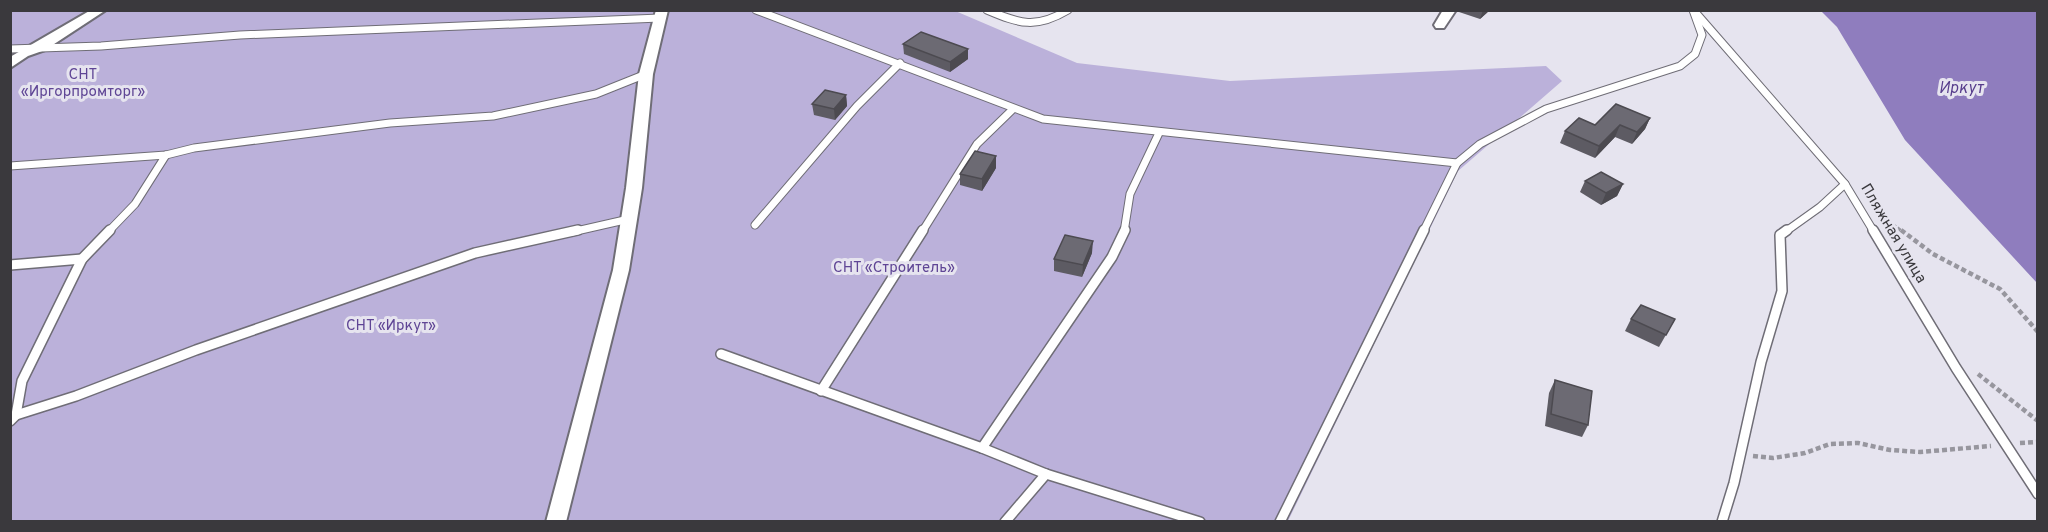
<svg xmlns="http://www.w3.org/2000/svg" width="2048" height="532" viewBox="0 0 2048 532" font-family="Overpass,sans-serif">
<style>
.green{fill:#bbb1da}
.water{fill:#8f7dbe}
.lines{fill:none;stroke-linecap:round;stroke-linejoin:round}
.lane-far1-casing{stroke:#6f6d76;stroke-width:9}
.lane-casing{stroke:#6f6d76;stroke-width:12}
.street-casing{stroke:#6f6d76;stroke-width:4}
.path-far1{stroke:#97969e;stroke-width:3;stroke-dasharray:4 2;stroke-linecap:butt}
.path{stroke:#97969e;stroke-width:4.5;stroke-dasharray:5 3;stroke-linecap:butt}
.lane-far1{stroke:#fff;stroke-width:7}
.lane{stroke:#fff;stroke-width:9}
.street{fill:#fff;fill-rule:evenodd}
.wall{fill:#5d5b63}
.shaded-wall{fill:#4c4a50}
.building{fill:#6c6a73;stroke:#4c4a50;stroke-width:1.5}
.labels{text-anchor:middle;stroke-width:6;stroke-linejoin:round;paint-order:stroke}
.park-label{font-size:15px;fill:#5f4595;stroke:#e6e4ef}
.street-label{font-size:15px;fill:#3a393d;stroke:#e6e4ef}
.water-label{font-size:16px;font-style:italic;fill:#573d8c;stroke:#e6e4ef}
</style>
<rect width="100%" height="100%" fill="#e6e4ef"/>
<!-- green -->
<path class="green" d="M953,10L1077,63L1230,81L1546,66L1562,81L1458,171L1288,521L11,522L10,11Z"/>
<!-- water -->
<path class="water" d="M1821,11H2037V283L1905,140L1837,27Z"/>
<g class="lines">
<defs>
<g id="lane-far1">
<path d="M756,10L1043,119L1457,163"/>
<path d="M987,10C1020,24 1036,29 1068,10"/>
<path d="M1696,13L1845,184L1874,232"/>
<path d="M10,49L101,46L240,35L660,18"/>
<path d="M10,166L166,155L194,148L390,123L493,116L596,94L646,74"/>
<path d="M755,225L857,106L900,63"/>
<path d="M108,232L135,204L166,155"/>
<path d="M572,232L629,219"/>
<path d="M922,232L977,144L1013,109"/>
<path d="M1124,232L1130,194L1159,133"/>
<path d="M1423,232L1457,163L1480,144L1546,109L1680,66L1695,54L1702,35L1693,10"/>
<path d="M1785,232L1820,207L1845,184"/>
</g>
<g id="lane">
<path d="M1873,230L1956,368L2038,494"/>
<path d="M10,265L82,259"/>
<path d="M721,354L982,448L1046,474L1200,522"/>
<path d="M821,391L923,230"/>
<path d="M16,415L76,396L196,350L475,253L578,230"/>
<path d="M10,421L16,415L22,381L82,259L110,230"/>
<path d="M982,448L1112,257L1125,230"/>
<path d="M1005,522L1046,474"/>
<path d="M1280,522L1424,230"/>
<path d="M1722,522L1734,483L1761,362L1782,291L1780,235L1787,230"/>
</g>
<g id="street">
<path d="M91,10H106L45,50L28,56L10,68V57Z"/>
<path d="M656,10H668L653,74L642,188L629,270L566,522H546L613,270L626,188L639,74Z"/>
<path d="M1443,10H1456L1444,28H1436L1434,25Z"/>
</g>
</defs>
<!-- lane-far1 casing -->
<use href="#lane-far1" class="lane-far1-casing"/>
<!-- lane casing -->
<use href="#lane" class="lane-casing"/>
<!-- street casing -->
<use href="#street" class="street-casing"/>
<!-- path-far1 -->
<path class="path-far1" d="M1883,217L1903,232"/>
<!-- path -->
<g class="path">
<path d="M1901,230L1933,254L2000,289L2038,332"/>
<path d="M1978,374L2038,421"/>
<path d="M2020,443L2038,442"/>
<path d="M1753,456L1773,458L1805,453L1830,444L1858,443L1890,450L1920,452L1991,446"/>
</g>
<!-- lane-far1 -->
<use href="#lane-far1" class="lane-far1"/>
<!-- lane -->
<use href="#lane" class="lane"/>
<!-- street -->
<use href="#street" class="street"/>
</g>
<!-- wall -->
<g class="wall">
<path d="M1459,10H1490L1480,19L1459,12Z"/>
<path d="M903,44L968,49V59L950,72L904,54Z"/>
<path d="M846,95L847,106L835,120L814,115L812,104Z"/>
<path d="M1650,118L1645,129L1632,144L1615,137L1595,158L1560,143L1565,131L1595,125Z"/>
<path d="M996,168L982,191L960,185V174Z"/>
<path d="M1585,181L1623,184L1617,196L1601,205L1580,192Z"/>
<path d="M1092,253L1082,277L1054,271V259Z"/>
<path d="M1631,319H1675L1659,347L1625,331Z"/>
<path d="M1555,380L1588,425L1582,437L1545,426L1549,393Z"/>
</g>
<!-- shaded-wall -->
<g class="shaded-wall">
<path d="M1483,10H1490L1480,19Z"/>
<path d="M968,49V59L950,72V62Z"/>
<path d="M846,95L847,106L835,120L834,109Z"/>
<path d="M1650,118L1645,129L1632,144L1637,132Z"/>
<path d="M1620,125L1615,137L1595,158L1599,146Z"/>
<path d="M996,156V168L982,191V179Z"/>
<path d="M1623,184L1617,196L1601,205L1606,193Z"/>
<path d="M1093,241L1092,253L1082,277L1083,265Z"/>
</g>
<!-- building -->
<g class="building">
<path d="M921,32L968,49L950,62L903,44Z"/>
<path d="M825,90L846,95L834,109L812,104Z"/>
<path d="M1616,104L1650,118L1637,132L1620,125L1599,146L1565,131L1579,118L1595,125Z"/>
<path d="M975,151L996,156L982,179L960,174Z"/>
<path d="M1601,172L1623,184L1606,193L1585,181Z"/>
<path d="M1065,235L1093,241L1083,265L1054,259Z"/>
<path d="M1641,305L1675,319L1666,335L1631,319Z"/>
<path d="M1555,380L1592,391L1588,425L1551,414Z"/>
</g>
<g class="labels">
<!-- park labels -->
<g class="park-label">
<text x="83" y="79">СНТ<tspan x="83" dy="17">«Иргорпромторг»</tspan></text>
<text x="894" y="272">СНТ «Строитель»</text>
<text x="391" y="330">СНТ «Иркут»</text>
</g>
<!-- street labels -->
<g class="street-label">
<text transform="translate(1894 233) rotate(59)" y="5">Пляжная улица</text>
</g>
<!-- water labels -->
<g class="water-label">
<text x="1961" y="93">Иркут</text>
</g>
</g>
<!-- border -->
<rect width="2048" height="532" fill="none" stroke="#3a393d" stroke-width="24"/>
</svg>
